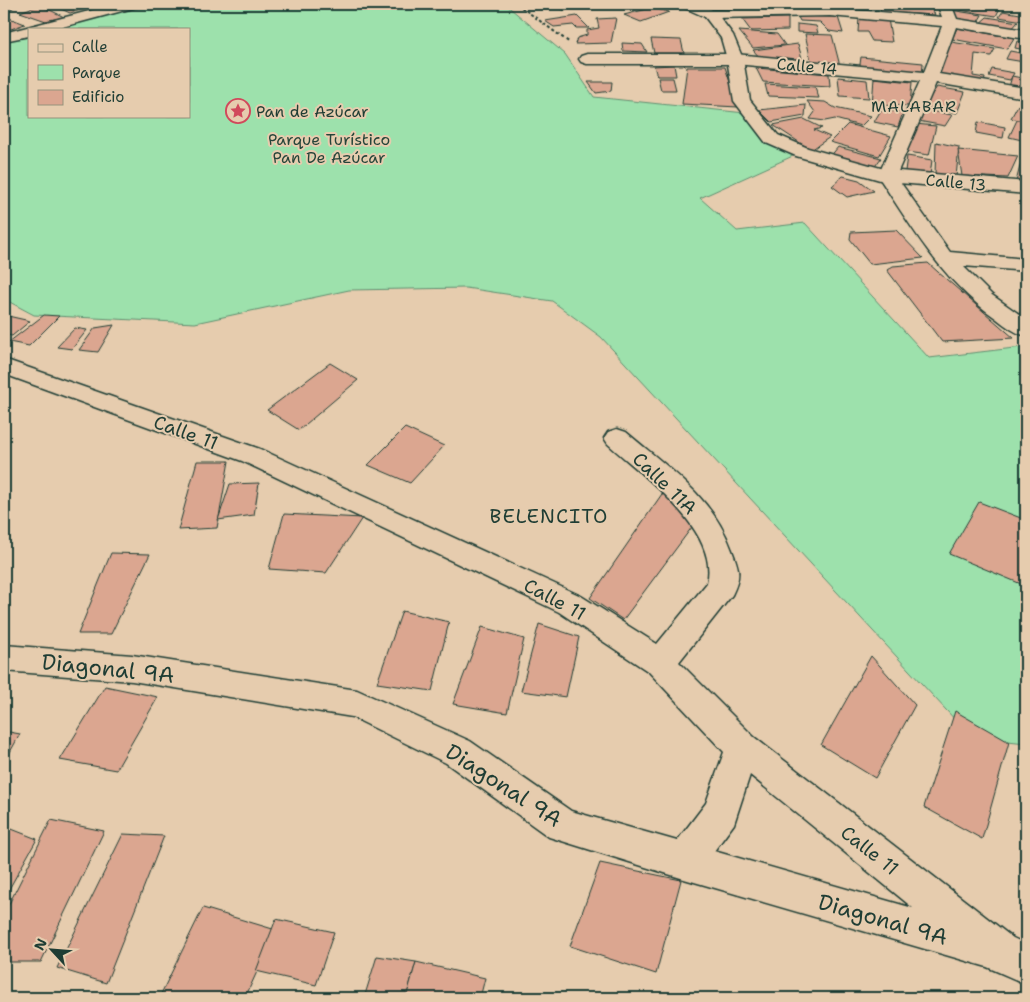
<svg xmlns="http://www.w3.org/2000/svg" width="1030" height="1002" viewBox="0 0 1030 1002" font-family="'Shantell Sans',sans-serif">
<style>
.green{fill:#9de1ac;stroke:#5e8f70}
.building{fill:#dba690;stroke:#1f3d34}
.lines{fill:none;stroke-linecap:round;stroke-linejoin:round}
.street-casing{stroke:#1f3d34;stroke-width:3}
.secondary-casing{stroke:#1f3d34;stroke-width:3}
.path{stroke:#1f3d34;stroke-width:2;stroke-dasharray:3 2.5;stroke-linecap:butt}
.street{fill:#e6ccae;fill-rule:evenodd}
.secondary{fill:#e6ccae;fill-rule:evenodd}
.labels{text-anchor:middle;stroke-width:4;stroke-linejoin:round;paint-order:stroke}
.far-street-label{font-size:16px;fill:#1f3d34;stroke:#e6ccae}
.far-neighbourhood-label{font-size:16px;letter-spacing:1px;fill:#1f3d34;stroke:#e6ccae}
.far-poi-label{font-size:16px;fill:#1f3d34;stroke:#e6ccae;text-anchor:start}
.far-park-label{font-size:16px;fill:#25453a;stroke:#e6ccae}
.street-label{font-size:19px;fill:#1f3d34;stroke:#e6ccae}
.neighbourhood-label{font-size:20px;letter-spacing:1px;fill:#1f3d34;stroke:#e6ccae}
.near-street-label{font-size:22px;fill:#1f3d34;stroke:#e6ccae}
</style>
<rect width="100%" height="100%" fill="#e6ccae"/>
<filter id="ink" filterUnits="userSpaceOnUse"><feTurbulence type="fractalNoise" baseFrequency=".02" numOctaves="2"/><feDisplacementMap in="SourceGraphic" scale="10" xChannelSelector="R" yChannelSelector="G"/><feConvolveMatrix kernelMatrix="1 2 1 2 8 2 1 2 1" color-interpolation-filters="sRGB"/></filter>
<g filter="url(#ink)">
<!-- green -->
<path class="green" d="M152,4H505L565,54L594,97L745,113L766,143L795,155L700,198L737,231L805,223L929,358L1023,347L1026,348V743L971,737L601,337L552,301L466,288L349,290L195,323L34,315L4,299V41L29,35V116H189V29H54Z"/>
<!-- building -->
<g class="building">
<path d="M50,4H101L70,13Z"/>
<path d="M563,4H576L582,6L563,10L558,6Z"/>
<path d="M731,4H743L755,10H734Z"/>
<path d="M749,4H781L792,7L757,9Z"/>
<rect x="797" y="4" width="21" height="6"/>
<path d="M847,4H861L864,12L848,11Z"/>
<path d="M879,4H930L935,15L881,12Z"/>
<path d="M954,4H974L1000,8L996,16L953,9Z"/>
<path d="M39,5L52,11L64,17L46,21L20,12Z"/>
<path d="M651,8L669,12L641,22L624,15Z"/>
<path d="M950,10L982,15L976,25L955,21Z"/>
<path d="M1003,11L1026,15L1023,21L999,17Z"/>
<path d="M797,15L838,17L843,33L829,31L820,22L800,21Z"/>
<path d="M4,16L25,24L11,29L4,27Z"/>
<path d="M577,16L589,28H576L573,25L554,27L545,21Z"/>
<path d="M987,17L1018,22L1010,31L978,25Z"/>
<path d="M616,18L611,43L575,44L577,38L587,35V30L599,28L597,19Z"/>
<path d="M788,18V30L751,31L742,19Z"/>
<path d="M859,18L888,19L892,42L872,41L867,32H858Z"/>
<path d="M797,24L816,26L818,33L797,32Z"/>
<path d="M957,28L1014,38L1007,49L952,39Z"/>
<path d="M739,31L777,34L785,45L753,48Z"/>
<path d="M805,34L832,35L840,66L812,65Z"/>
<path d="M651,39L681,40L684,53H654Z"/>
<path d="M1017,41L1026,42V50L1015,48Z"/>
<path d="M951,42L995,49L991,56L975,54L973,76L985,78L983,89L935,79Z"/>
<path d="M622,43L642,44L647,52L623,51Z"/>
<path d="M798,44L803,62L761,59L753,50Z"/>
<path d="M1010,51L1026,54L1024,62L1006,59Z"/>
<path d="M861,57L923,63L922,78L859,72Z"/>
<path d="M674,65L676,76H657L654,66Z"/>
<path d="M687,67H725L738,107L682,104Z"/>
<path d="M756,68L829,74L830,86L763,82Z"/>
<path d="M992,69L1014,73L1010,80L989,76Z"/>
<path d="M1012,76L1026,79V90L1009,87Z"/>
<path d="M838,77L867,80L869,98L840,96Z"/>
<path d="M658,78H673L676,90H661Z"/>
<path d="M874,78L912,82L910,106L872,105Z"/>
<path d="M588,82H612L611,91L596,93Z"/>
<path d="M765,84L815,87L819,98L768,96Z"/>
<path d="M937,87L965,92L957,113L923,107Z"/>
<path d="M807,101L825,102L835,108L871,116L861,126L835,119L825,121L810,119L815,112Z"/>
<path d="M806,105L805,116L771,122L759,110Z"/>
<path d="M1018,105L1026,107V122L1011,118Z"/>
<path d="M921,109L952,115L945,126L918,121Z"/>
<path d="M881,110L903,112L898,127L874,122Z"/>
<path d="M804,119L822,128L814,130L830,137L811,150L773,125Z"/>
<path d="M1017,120L1026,122V141L1009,137Z"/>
<path d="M978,122L1005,127L1003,138L976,133Z"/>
<path d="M848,124L891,136L879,156L830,142Z"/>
<path d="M915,124L936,126L929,155L907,152Z"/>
<path d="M936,142L959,147L956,177L935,175Z"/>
<path d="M838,147L881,158L873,169L830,157Z"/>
<path d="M958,150L1018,156L1008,178L962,176Z"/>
<path d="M1024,150H1026V182H1016Z"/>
<path d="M907,156L932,160L930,175L905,171Z"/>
<path d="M843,176L859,180L874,191L847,197L832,186Z"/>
<path d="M896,230L923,258L870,264L850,239L851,232Z"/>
<path d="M928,263L938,272L1014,338L942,342L887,270L893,266Z"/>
<path d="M44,315L59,316L29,346L9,342Z"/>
<path d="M8,316L30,321L12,336L4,334V320Z"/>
<path d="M114,325L98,352L79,350L95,328Z"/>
<path d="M75,328L87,330L72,349L57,347Z"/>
<path d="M330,363L358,380L299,430L267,410Z"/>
<path d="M405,428L444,446L410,483L368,465Z"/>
<path d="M197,461H229L217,528L178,530Z"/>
<path d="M259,483L254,515L218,520L230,484Z"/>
<path d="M664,491L698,519L623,620L590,598Z"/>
<path d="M979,502L1026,520V586L949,554Z"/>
<path d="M284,514L362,518L326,573L269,569Z"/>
<path d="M111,553L150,554L111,634H78Z"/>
<path d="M402,611L449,622L432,691L377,683Z"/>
<path d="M539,624L579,637L566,697L521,691Z"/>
<path d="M482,627L524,639L507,713L453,704Z"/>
<path d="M871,656L915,705L875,778L821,745Z"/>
<path d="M105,686L158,697L116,770L60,760Z"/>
<path d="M955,711L1009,742L982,839L924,807Z"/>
<path d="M4,731L20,734L4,763Z"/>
<path d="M51,820L104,831L41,962H4V914Z"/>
<path d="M4,826L37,839L4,898Z"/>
<path d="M123,834L164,836L106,983L57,968Z"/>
<path d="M600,863L681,880L656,974L570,946Z"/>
<path d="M203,908L276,930L245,998H159Z"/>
<path d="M276,919L334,932L316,985L256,971Z"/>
<path d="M377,956L416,962L406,998H364Z"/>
<path d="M416,962L485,978L480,998H406Z"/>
</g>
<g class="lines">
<defs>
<g id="street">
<path d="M4,4H14L12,7L4,9Z"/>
<path d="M116,4H139L137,7L55,29H29V36L4,41V33Z"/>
<path d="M937,4H951L957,19L1026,30V39L956,27L939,74L1026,88V98L936,83L896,176L950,252L1026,259V271L963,266L992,295L1026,319V336C1015,333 1006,326 997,319C943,282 913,229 878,176L920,81L735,64H587L581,62L579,59L581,56L587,54H735L924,72L942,26L830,16L710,18L705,17L703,14L705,11L710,10L830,8L942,17Z"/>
<path d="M4,359L260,449L581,596L657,644L707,583C720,530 643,476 608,444L604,438L608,432L617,429L626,432C667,467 712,496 731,548C739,568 742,575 732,595L679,662L754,737L1013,938L1026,944V984L987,967L684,879L549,837L446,763L352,717L132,681L4,671V645L132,655L357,690L470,741L571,811L677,841L706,803L724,752L649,672L559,612L242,461L4,374ZM750,775L913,908L714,851L734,824Z"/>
</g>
<path id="secondary" d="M681,4H699L715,11L733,35L743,59L750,100L778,135L808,148L888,170L1026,182V194L887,182L796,156L766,143L734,101L727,59L721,38L705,17L683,7Z"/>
</defs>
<!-- street casing -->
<use href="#street" class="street-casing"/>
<!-- secondary casing -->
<use href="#secondary" class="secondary-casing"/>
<!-- path -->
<path class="path" d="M517,4L570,43"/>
<!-- street -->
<use href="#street" class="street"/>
<!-- secondary -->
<use href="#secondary" class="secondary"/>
</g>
</g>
<!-- icons -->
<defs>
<symbol id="sight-ring" viewBox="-11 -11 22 22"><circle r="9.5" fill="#e6ccae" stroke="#d1495b" stroke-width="1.5"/><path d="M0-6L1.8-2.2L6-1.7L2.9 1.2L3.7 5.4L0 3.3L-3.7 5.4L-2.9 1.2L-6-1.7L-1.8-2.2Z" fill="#d1495b"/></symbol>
</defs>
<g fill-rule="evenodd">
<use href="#sight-ring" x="224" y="97" width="28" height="28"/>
</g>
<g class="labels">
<!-- far-street labels -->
<g class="far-street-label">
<text transform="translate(807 66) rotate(5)" y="6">Calle 14</text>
<text transform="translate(956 182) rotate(5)" y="6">Calle 13</text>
</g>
<!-- far-neighbourhood labels -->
<g class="far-neighbourhood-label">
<text x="914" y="112">MALABAR</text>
</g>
<!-- far-poi labels -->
<g class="far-poi-label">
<text x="256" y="117">Pan de Azúcar</text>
</g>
<!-- far-park labels -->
<g class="far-park-label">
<text x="329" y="145">Parque Turístico<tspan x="329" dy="18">Pan De Azúcar</tspan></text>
</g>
<!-- street labels -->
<g class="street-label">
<text transform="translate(186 432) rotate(20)" y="7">Calle 11</text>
<text transform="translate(665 483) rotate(44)" y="7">Calle 11A</text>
<text transform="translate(555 599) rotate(28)" y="7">Calle 11</text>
<text transform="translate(870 850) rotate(38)" y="7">Calle 11</text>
</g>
<!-- neighbourhood labels -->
<g class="neighbourhood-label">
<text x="549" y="523">BELENCITO</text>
</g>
<!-- near-street labels -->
<g class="near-street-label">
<text transform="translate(108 668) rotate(6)" y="8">Diagonal 9A</text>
<text transform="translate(504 785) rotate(33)" y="8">Diagonal 9A</text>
<text transform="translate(883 919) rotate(16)" y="8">Diagonal 9A</text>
</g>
</g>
<!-- margin -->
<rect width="1030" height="1002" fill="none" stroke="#e6ccae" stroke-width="20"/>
<rect x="10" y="10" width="1010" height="982" fill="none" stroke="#1f3d34" stroke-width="2" filter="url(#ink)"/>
<!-- legend -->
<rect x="28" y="28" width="162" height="90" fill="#e6ccae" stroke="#96937d"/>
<rect x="38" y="44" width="25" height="8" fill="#e6ccae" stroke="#96937d"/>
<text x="72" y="52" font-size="15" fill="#1f3d34">Calle</text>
<rect x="38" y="65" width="25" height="15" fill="#9de1ac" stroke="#96937d"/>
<text x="72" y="78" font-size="15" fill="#1f3d34">Parque</text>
<rect x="38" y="90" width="25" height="15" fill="#dba690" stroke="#96937d"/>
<text x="72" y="102" font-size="15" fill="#1f3d34">Edificio</text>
<!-- north arrow -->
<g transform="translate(52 950) rotate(296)" stroke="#e6ccae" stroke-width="4" paint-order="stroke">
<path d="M0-4L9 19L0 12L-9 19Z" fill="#1f3d34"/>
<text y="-8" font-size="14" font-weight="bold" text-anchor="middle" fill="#1f3d34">N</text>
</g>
</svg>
